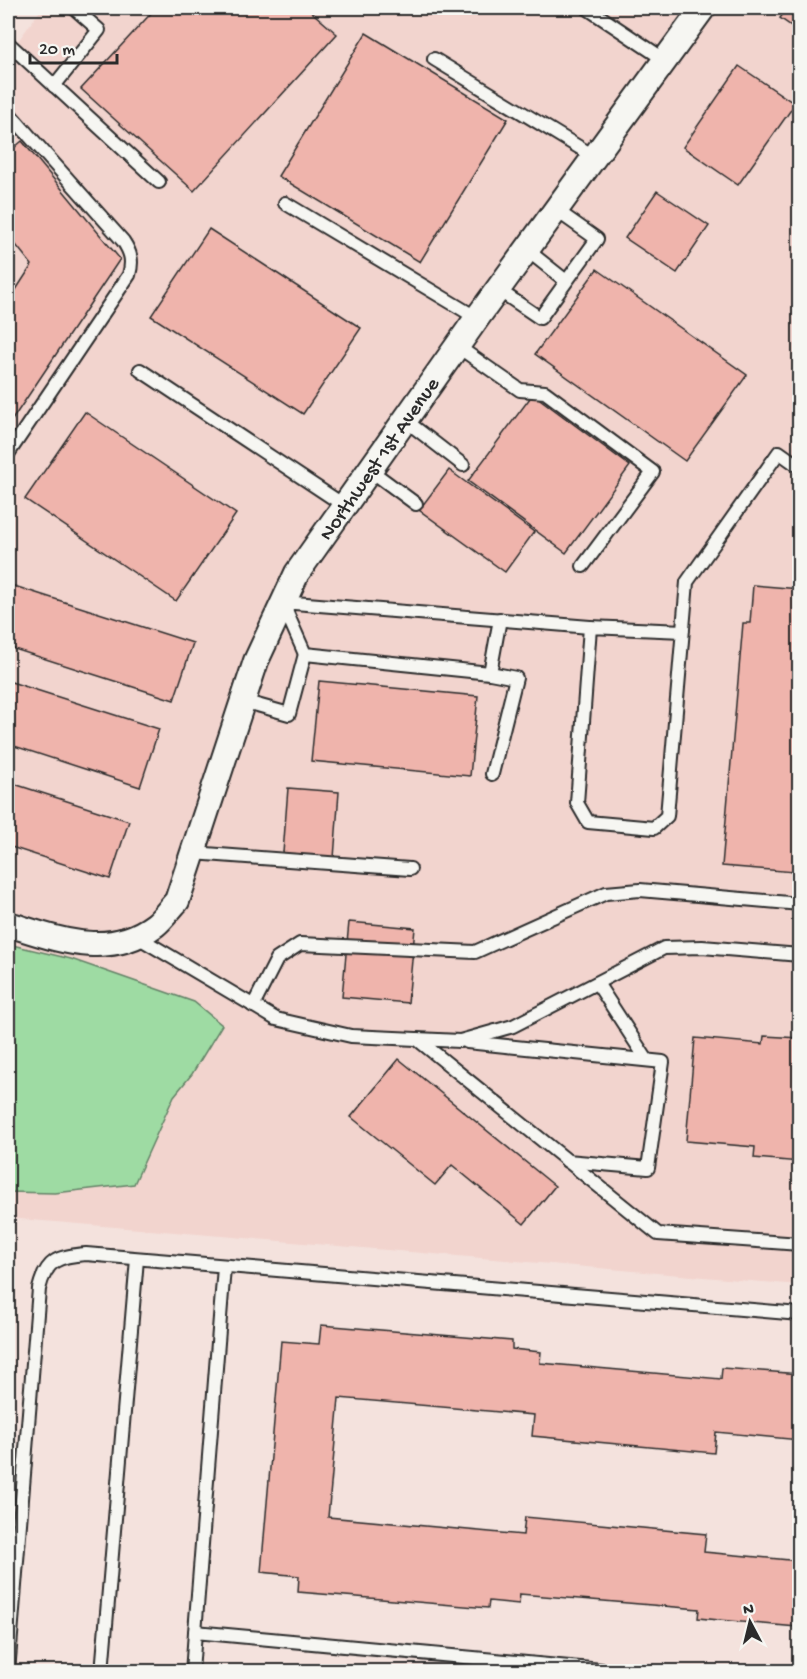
<svg xmlns="http://www.w3.org/2000/svg" width="807" height="1679" viewBox="0 0 807 1679" font-family="'Gochi Hand',sans-serif">
<style>
.built{fill:#f2d4ce}
.green{fill:#9edba3;stroke:#648367;stroke-width:1.5}
.building{fill:#efb4ac;stroke:#2b2b2b;stroke-width:1.5}
.lines{fill:none;stroke-linecap:round;stroke-linejoin:round}
.service-casing{stroke:#2b2b2b;stroke-width:16}
.minor-casing{stroke:#2b2b2b;stroke-width:28}
.service{stroke:#f6f6f2;stroke-width:12}
.minor{stroke:#f6f6f2;stroke-width:24}
.labels{text-anchor:middle;stroke-width:5;stroke-linejoin:round;paint-order:stroke}
.street-label{font-size:21px;fill:#2b2b2b;stroke:#f6f6f2}
</style>
<rect width="100%" height="100%" fill="#f4e2dd"/>
<filter id="ink" filterUnits="userSpaceOnUse"><feTurbulence type="fractalNoise" baseFrequency=".0167" numOctaves="2"/><feDisplacementMap in="SourceGraphic" scale="12" xChannelSelector="R" yChannelSelector="G"/><feConvolveMatrix kernelMatrix="1 2 1 2 8 2 1 2 1" color-interpolation-filters="sRGB"/></filter>
<g filter="url(#ink)">
<!-- built -->
<path class="built" d="M42,8H799V1285L8,1218V55Z"/>
<!-- green -->
<path class="green" d="M8,944L71,959L194,1002L222,1025L192,1074L174,1096L134,1184L55,1193L8,1192Z"/>
<!-- building -->
<g class="building">
<path d="M156,8H307L337,34L194,191L81,89Z"/>
<path d="M788,8H800V32L780,18Z"/>
<path d="M366,33L508,119L420,262L278,176Z"/>
<path d="M739,66L795,104L738,185L683,147Z"/>
<path d="M22,141L120,259L8,426V302L32,265L8,235V153Z"/>
<path d="M657,191L709,226L677,273L625,238Z"/>
<path d="M209,229L361,328L303,414L151,316Z"/>
<path d="M597,269L747,375L685,461L535,354Z"/>
<path d="M533,394L630,466L566,553L468,481Z"/>
<path d="M85,412L236,514L176,601L25,499Z"/>
<path d="M449,470L534,532L505,572L419,510Z"/>
<path d="M8,584L193,643L174,700L8,647Z"/>
<path d="M753,585L800,589V860L796,859L795,872L722,866L743,623H750Z"/>
<path d="M8,681L159,729L140,787L8,744Z"/>
<path d="M319,681L478,696L470,776L311,761Z"/>
<path d="M8,782L129,821L110,879L8,846Z"/>
<path d="M288,788L339,792L334,858L283,853Z"/>
<path d="M349,922L415,928L408,1003L342,997Z"/>
<path d="M764,1036L800,1038V1162L754,1158L755,1147L686,1141L695,1038L763,1044Z"/>
<path d="M399,1059L555,1186L524,1224L452,1165L435,1185L351,1117Z"/>
<path d="M321,1325L512,1341V1349L541,1352L540,1363L721,1379L722,1368L800,1374V1440L716,1432L714,1453L532,1436L534,1415L339,1398L328,1517L523,1535L525,1517L706,1534L704,1552L800,1561V1648L795,1647L797,1627L698,1618L699,1609L520,1594L519,1604L489,1601L488,1608L298,1592L299,1576L261,1572L281,1341L319,1344Z"/>
</g>
<g class="lines">
<defs>
<g id="service">
<path d="M587,8L665,60"/>
<path d="M8,43L159,182"/>
<path d="M434,59L595,157"/>
<path d="M54,86L99,30L74,8"/>
<path d="M8,112L123,241C131,253 133,261 129,275L8,454"/>
<path d="M285,203L477,318"/>
<path d="M527,250L566,281"/>
<path d="M497,289L540,318L597,239L556,210"/>
<path d="M457,346L520,390L545,392L653,472L583,566"/>
<path d="M140,370L345,506"/>
<path d="M405,420L463,465"/>
<path d="M370,470L416,504"/>
<path d="M683,631L590,627L577,803L588,822L654,828L667,816L687,582L779,452L800,467"/>
<path d="M490,673L305,654L282,602L590,627"/>
<path d="M243,701L289,714L305,654"/>
<path d="M492,774L516,678L490,673L500,619"/>
<path d="M193,853L410,869"/>
<path d="M136,936L276,1019L351,1036L460,1041L513,1026L664,948L702,947L800,955"/>
<path d="M597,983L647,1060"/>
<path d="M253,1006L277,959L300,944L475,952L606,893L640,890L800,904"/>
<path d="M417,1039L658,1234L800,1244"/>
<path d="M467,1042L663,1062L648,1168L567,1161"/>
<path d="M195,1632L224,1267"/>
<path d="M8,1672L39,1289C46,1260 58,1256 86,1254L800,1314"/>
<path d="M102,1672L137,1259"/>
<path d="M192,1672L195,1632L623,1672"/>
</g>
<path id="minor" d="M8,924C57,939 108,960 155,925C163,919 170,908 177,901L256,661L297,573L477,318L703,8"/>
</defs>
<!-- service casing -->
<use href="#service" class="service-casing"/>
<!-- minor casing -->
<use href="#minor" class="minor-casing"/>
<!-- service -->
<use href="#service" class="service"/>
<!-- minor -->
<use href="#minor" class="minor"/>
</g>
</g>
<g class="labels">
<!-- street labels -->
<g class="street-label">
<text transform="translate(378 458) rotate(-55)" y="7">Northwest 1st Avenue</text>
</g>
</g>
<!-- margin -->
<rect width="807" height="1679" fill="none" stroke="#f6f6f2" stroke-width="30"/>
<rect x="15" y="15" width="777" height="1649" fill="none" stroke="#2b2b2b" stroke-width="2" filter="url(#ink)"/>
<!-- north arrow -->
<g transform="translate(750 1622) rotate(353)" stroke="#f6f6f2" stroke-width="4.5" paint-order="stroke">
<path d="M0-4.5L10 22L0 15L-10 22Z" fill="#2b2b2b"/>
<text y="-9" font-size="16" font-weight="bold" text-anchor="middle" fill="#2b2b2b">N</text>
</g>
<!-- scale -->
<path d="M30 54v9h87v-9" fill="none" stroke="#2b2b2b" stroke-width="3"/>
<text x="39" y="54" font-size="18" fill="#2b2b2b" stroke="#f6f6f2" stroke-width="4.5" paint-order="stroke">20 m</text>
</svg>
